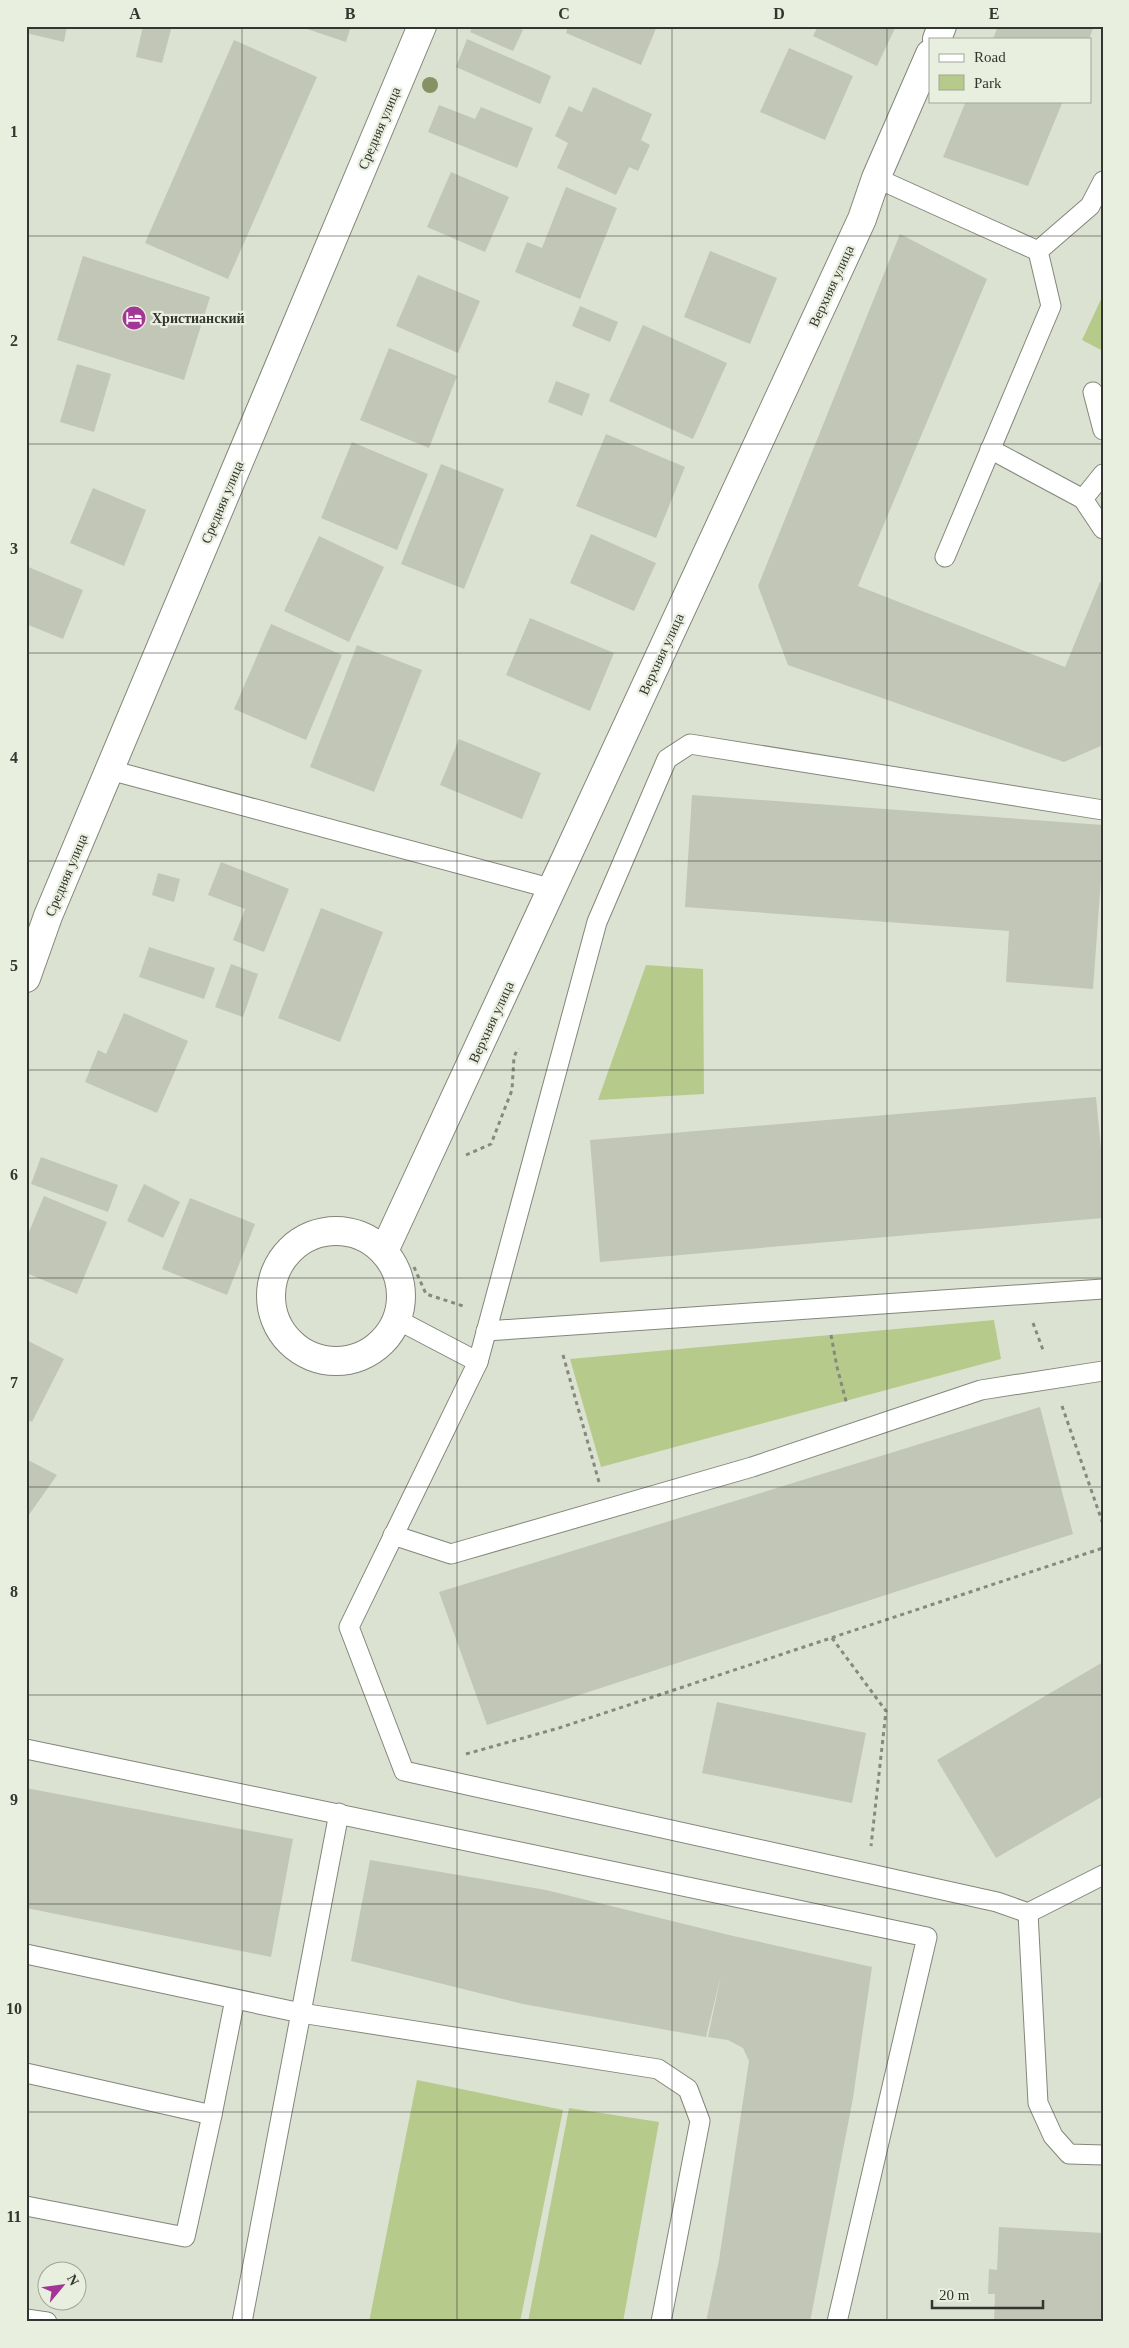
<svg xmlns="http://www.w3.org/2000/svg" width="1129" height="2348" viewBox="0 0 1129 2348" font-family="'Times New Roman',serif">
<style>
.park{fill:#b6ca8b}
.building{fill:#c1c6b6}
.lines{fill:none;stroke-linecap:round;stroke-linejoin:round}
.lane-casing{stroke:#828779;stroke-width:21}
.street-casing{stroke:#828779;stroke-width:30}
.path{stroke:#85897e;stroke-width:3;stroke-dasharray:4 4;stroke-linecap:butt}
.lane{stroke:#fff;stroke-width:19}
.street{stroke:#fff;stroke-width:28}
.tree{fill:#869264}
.grid{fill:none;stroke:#33352f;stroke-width:1;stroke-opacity:0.55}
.labels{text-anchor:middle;stroke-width:4.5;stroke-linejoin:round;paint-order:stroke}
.street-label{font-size:14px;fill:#33352f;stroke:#e9efdf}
.poi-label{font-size:14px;font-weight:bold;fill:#33352f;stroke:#e9efdf;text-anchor:start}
.neatline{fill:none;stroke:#33352f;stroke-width:2}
.grid-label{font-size:16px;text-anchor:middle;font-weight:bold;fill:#33352f}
</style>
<rect width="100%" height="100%" fill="#dce2d2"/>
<!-- park -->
<g class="park">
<path d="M1103,295V351L1082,340Z"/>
<path d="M646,965L703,969L704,1094L598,1100Z"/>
<path d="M994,1320L1001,1359L601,1467L570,1359Z"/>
<path d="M417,2080L563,2110L520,2322H369Z"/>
<path d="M569,2108L659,2122L623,2322H528Z"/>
</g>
<!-- building -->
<g class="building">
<path d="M26,26H67L64,42L26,33Z"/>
<path d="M143,26H172L162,63L136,57Z"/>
<path d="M298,26H351L346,42Z"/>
<path d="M473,26H513L523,30L513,51L470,32Z"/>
<path d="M568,26H657L641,65L566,33Z"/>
<path d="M818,26H896L877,66L813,36Z"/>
<path d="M998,26H1094L1089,39H993Z"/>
<path d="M467,39L551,76L540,104L456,67Z"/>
<path d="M234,40L317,77L228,279L145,243Z"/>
<path d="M789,48L853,76L825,140L760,112Z"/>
<path d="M593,87L652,114L641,140L650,145L638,171L629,167L616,195L557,168L568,143L555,136L569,106L582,112Z"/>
<path d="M966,101H1063L1028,186L943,157Z"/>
<path d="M439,105L475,119L481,107L533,128L517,168L428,132Z"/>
<path d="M451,172L509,197L485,252L427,227Z"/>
<path d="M566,187L617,208L580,299L515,272L527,242L542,248Z"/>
<path d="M900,234L987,279L858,586L1065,667L1100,582L1103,583V745L1064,762L788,665L758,586Z"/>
<path d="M710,251L777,278L750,344L684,317Z"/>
<path d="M83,256L210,297L184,380L57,340Z"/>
<path d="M418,275L480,301L458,353L396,326Z"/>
<path d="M580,306L618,322L610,342L572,326Z"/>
<path d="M643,325L727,363L693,439L609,401Z"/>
<path d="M389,348L457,376L429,448L360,420Z"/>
<path d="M77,364L111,374L94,432L60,422Z"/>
<path d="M556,381L590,394L582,416L548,402Z"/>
<path d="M606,434L685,467L656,538L576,506Z"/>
<path d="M352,442L428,474L397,550L321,518Z"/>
<path d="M441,464L504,489L464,589L401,564Z"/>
<path d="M93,488L146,510L124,566L70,543Z"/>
<path d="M591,534L656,563L634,611L570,583Z"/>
<path d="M319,536L384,567L349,642L284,611Z"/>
<path d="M26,566L83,590L63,639L26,624Z"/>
<path d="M530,618L614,653L590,711L506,675Z"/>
<path d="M271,624L342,655L306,740L234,709Z"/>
<path d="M357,645L422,670L374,792L310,767Z"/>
<path d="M459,739L541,773L522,819L440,785Z"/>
<path d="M692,795L1103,825V852L1093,989L1006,982L1009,931L685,907Z"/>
<path d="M221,862L289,889L264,952L233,940L245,909L208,895Z"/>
<path d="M158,873L180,879L174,902L152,895Z"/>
<path d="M321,908L383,932L340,1042L278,1018Z"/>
<path d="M149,947L215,968L204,999L139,977Z"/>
<path d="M231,964L258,974L243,1017L215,1007Z"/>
<path d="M124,1013L188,1041L157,1113L85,1082L98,1050L106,1054Z"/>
<path d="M1096,1097L1103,1169V1218L600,1262L590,1140Z"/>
<path d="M41,1157L118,1185L108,1212L31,1184Z"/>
<path d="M144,1184L180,1202L163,1238L127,1221Z"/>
<path d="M44,1196L107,1222L77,1294L26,1273V1239Z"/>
<path d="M190,1198L255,1224L227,1295L162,1269Z"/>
<path d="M26,1340L64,1359L32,1422L26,1419Z"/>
<path d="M1040,1407L1073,1534L487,1725L439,1592Z"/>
<path d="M26,1459L57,1475L26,1519Z"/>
<path d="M1103,1662V1796L996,1858L937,1760Z"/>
<path d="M717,1702L866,1733L852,1803L702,1773Z"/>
<path d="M26,1788L293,1839L271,1957L26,1908Z"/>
<path d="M370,1860L546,1890L729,1935L872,1967L853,2098L810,2322H706L719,2260L749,2061L743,2048L728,2040L708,2037L721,1975L706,2037L523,2004L351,1961Z"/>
<path d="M999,2227L1103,2233V2322H994L995,2294H988L989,2269L997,2270Z"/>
</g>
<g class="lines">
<defs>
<g id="lane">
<path d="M876,178L1038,251"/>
<path d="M1093,392L1103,430"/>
<path d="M990,449L1083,499L1103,529"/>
<path d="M1083,499L1103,474"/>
<path d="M945,557L1051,306L1038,251L1090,206L1103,181"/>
<path d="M110,770L553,889"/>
<path d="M1103,810L690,744L667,759L597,922L478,1362L349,1627L404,1771L997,1902L1028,1913L1103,1875"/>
<path d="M396,1319L478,1362"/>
<path d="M486,1331L1103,1289"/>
<path d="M393,1535L451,1554L752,1467L981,1390L1103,1371"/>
<path d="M26,1749L927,1937L837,2322"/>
<path d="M1028,1913L1038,2103L1053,2136L1069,2154L1103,2155"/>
<path d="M26,1954L301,2013L658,2069L688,2089L700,2121L661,2322"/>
<path d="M26,2073L212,2115L235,1999"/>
<path d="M26,2206L185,2237L212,2115"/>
<path d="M26,2319L47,2322"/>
<path d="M242,2322L339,1813"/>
</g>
<g id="street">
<path d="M937,39L942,26"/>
<path d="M26,978L48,916L422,26"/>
<circle cx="336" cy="1296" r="65"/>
<path d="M384,1251L862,219L876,178L930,54"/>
</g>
</defs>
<!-- lane casing -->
<use href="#lane" class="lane-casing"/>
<!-- street casing -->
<use href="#street" class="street-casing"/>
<!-- path -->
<g class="path">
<path d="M466,1155L491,1144L512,1090L514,1057L518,1048"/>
<path d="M414,1267L426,1294L463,1306"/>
<path d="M1033,1323L1043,1350"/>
<path d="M831,1335L837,1367L847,1405"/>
<path d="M563,1355L599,1482"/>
<path d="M1062,1406L1103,1524"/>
<path d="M832,1638L886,1711L871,1846"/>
<path d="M466,1754L559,1728L1103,1548"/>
</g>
<!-- lane -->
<use href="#lane" class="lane"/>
<!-- street -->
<use href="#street" class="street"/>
</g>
<!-- trees -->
<circle class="tree" cx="430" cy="85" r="8"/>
<!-- grid -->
<path class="grid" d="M242,26V2322M457,26V2322M672,26V2322M887,26V2322M26,236H1103M26,444H1103M26,653H1103M26,861H1103M26,1070H1103M26,1278H1103M26,1487H1103M26,1695H1103M26,1904H1103M26,2112H1103"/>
<!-- icons -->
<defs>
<symbol id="hotel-disc" viewBox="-11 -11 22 22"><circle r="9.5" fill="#a23595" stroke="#e9efdf"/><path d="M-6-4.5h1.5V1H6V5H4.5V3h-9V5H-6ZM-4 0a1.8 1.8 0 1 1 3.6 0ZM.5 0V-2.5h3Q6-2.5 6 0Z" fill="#fff"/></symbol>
</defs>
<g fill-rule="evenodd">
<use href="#hotel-disc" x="120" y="304" width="28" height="28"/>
</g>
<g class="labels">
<!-- street labels -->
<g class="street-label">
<text transform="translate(379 128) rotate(-67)" y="5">Средняя улица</text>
<text transform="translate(831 286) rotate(-65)" y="5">Верхняя улица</text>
<text transform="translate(222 502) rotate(-67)" y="5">Средняя улица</text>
<text transform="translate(661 654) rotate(-65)" y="5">Верхняя улица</text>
<text transform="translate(66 875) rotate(-67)" y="5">Средняя улица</text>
<text transform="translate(491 1022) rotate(-65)" y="5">Верхняя улица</text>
</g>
<!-- poi labels -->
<g class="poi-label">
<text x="152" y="323">Христианский</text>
</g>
</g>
<!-- border -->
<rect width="1129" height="2348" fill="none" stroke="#e9efdf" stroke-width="55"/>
<!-- legend -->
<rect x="929" y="38" width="162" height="65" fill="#e9efdf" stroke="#a0a599"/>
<rect x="939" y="54" width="25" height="8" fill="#ffffff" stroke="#a0a599"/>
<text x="974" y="62" font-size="15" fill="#33352f">Road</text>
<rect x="939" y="75" width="25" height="15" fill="#b6ca8b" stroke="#a0a599"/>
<text x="974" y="88" font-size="15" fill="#33352f">Park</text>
<!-- north arrow -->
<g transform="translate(62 2286) rotate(61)"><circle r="24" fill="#e9efdf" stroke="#a0a599"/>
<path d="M0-4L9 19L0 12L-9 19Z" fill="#a23595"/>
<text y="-8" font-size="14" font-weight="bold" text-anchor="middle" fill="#33352f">N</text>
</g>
<!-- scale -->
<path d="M932 2300v8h111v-8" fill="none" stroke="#33352f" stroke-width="2.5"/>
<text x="939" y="2300" font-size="15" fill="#33352f" stroke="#e9efdf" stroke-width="4" paint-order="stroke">20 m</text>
<rect x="28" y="28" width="1074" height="2292" class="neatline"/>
<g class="grid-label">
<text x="135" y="19">A</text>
<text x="350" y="19">B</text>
<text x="564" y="19">C</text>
<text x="779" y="19">D</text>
<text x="994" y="19">E</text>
<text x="14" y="137">1</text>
<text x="14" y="346">2</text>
<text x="14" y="554">3</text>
<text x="14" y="763">4</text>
<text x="14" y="971">5</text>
<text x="14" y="1180">6</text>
<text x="14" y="1388">7</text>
<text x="14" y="1597">8</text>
<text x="14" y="1805">9</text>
<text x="14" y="2014">10</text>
<text x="14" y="2222">11</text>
</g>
</svg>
